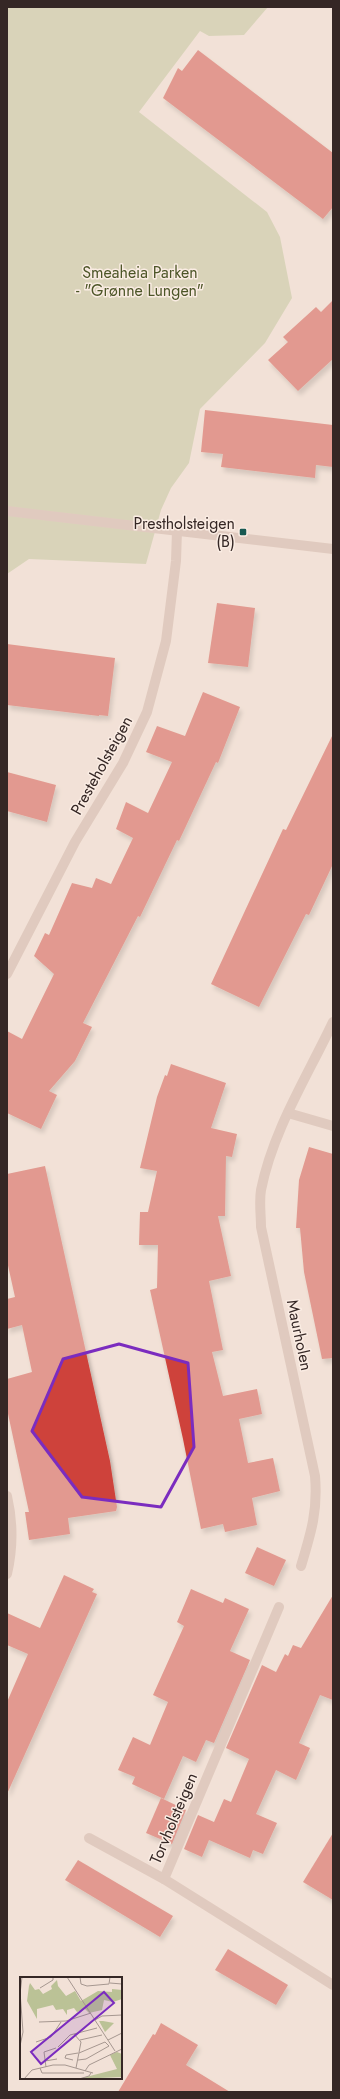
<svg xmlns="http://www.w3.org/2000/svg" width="340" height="2099" viewBox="0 0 340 2099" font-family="Jost,sans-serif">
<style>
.green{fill:#bbc296}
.building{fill:#ce433a;filter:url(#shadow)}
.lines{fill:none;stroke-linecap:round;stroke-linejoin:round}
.service{stroke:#cbaea2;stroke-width:10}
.minor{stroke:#cbaea2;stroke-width:10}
.marked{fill:none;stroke:#7b2cbf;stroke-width:3;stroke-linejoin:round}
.poi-dot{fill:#185952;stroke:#faece3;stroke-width:1.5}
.labels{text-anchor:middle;stroke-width:3;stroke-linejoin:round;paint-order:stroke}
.park-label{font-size:16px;fill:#4c5527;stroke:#faece3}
.poi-label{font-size:16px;fill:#352725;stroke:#faece3;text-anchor:end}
.street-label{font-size:16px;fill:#352725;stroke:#faece3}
.inset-road{fill:none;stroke:#a69790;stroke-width:1}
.view{fill:#7b2cbf;fill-opacity:0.15;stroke:#7b2cbf;stroke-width:2}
.inset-edge{fill:none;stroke:#352725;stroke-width:2}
</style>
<defs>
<filter id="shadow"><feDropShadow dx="2.5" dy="4.5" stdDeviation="2" flood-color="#0004"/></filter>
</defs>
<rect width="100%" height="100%" fill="#f2e1d7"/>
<!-- green -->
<path class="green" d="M7,7H268L244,35L209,36L200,31L139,112L267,212L280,237L292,298L265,343L200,409L189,463L171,488L161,510L146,564L29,559L7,574Z"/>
<!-- building -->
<g class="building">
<path d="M198,50L333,153V207L323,219L163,98L178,68L182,71Z"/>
<path d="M333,300V359L298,391L268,360L288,342L283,337L316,307L321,312Z"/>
<path d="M205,410L333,425V467L316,465L315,478L221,467L223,454L201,452Z"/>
<path d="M217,603L255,608L248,667L208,663Z"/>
<path d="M7,644L115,658L108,716L99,715V716L7,705Z"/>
<path d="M203,692L240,707L218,763L216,762L179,841L177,840L140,917L138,916L83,1023L92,1027L75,1061L49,1091L57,1095L41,1129L7,1113V1031L22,1039L54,974L34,956L45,933L49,935L72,883L92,888L96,878L111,884L133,838L116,829L126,802L148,813L172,762L146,752L157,726L185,736Z"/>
<path d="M333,734V864L309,915L306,914L259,1007L211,984L283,829L286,830Z"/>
<path d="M7,772L56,785L47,822L7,811Z"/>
<path d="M171,1064L226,1083L211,1128L237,1134L232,1157L226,1156L225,1216H218L231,1276L209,1281L223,1350L212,1352L223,1396L257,1389L262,1414L239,1419L248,1463L273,1458L280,1491L252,1498L257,1525L225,1532L223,1524L201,1529L183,1439L150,1290L157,1288L158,1245H139L140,1212H148L157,1171L140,1168L157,1097L165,1075L167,1076Z"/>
<path d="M309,1147L333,1154V1358L322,1359L304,1272L300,1228H296L299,1180Z"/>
<path d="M45,1166L110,1461L117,1507L116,1511L68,1518L70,1534L29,1540L25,1512H29L7,1409V1379L32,1372L22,1325L7,1329V1299L15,1297L7,1261V1174Z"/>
<path d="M257,1547L286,1560L274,1586L245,1573Z"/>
<path d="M64,1575L94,1589L92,1592L97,1594L7,1794V1702L28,1654L7,1645V1613L40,1628Z"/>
<path d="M191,1589L223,1603L225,1598L249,1609L230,1651L250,1660L214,1743L206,1740L196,1762L183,1756L164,1799L132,1784L135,1777L118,1770L133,1737L150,1745L168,1702L153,1695L184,1626L177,1622Z"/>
<path d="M333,1595V1700L320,1695L299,1743L310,1748L296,1780L276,1770L256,1814L277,1823L263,1854L253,1850L250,1858L209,1840L202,1857L184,1849L198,1815L214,1822L224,1799L231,1802L249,1759L226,1748L262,1665L276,1672L285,1654L288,1656L293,1645L301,1648Z"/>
<path d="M161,1798L186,1810L172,1844L146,1833Z"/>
<path d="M333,1833V1900L303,1882Z"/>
<path d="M78,1860L173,1916L160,1937L65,1880Z"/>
<path d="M228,1949L288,1985L276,2005L215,1970Z"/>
<path d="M161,2023L198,2045L186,2065L230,2092H118L153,2034L155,2035Z"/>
</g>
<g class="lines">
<!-- service -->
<path class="service" d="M89,1838L164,1879"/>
<!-- minor -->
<g class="minor">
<path d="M7,511L333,549"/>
<path d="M7,974L75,842L123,763L147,712L166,641L176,561L177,531"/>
<path d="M288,1113L333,1126"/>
<path d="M7,1496C13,1522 13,1548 7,1574"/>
<path d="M301,1566C311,1533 318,1511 315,1476L261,1227C261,1215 259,1202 261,1190C273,1130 307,1077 333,1022"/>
<path d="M279,1607L164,1879L333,1985"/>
</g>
</g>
<!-- marked area -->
<path d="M0 0H340V2099H0ZM119,1344L188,1363L194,1447L161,1507L82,1497L32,1431L63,1359Z" fill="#f2e1d7" fill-opacity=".55" fill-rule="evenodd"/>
<path class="marked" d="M119,1344L188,1363L194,1447L161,1507L82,1497L32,1431L63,1359Z"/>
<!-- markers -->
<rect class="poi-dot" x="239" y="528" width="8" height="8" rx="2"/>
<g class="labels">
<!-- park labels -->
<g class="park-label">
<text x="140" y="278">Smeaheia Parken<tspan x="140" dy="18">- "Grønne Lungen"</tspan></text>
</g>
<!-- poi labels -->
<g class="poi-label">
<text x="235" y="529">Prestholsteigen<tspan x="235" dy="18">(B)</tspan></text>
</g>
<!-- street labels -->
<g class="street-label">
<text transform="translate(101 765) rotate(-61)" y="6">Presteholsteigen</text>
<text transform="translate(300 1335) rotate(78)" y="6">Maurholen</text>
<text transform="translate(173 1818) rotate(-67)" y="6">Torvholsteigen</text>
</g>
</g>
<!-- overview -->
<g transform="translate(20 1977)">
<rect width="102" height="102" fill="#f2e1d7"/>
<path d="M37,3L38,9L46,19L55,14L61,24L78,14L92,15V12L102,13V22L93,25L84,23L82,33L69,36L65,32L57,35L54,31L47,33V38L43,32L36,33L33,28L17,32V42L7,24L9,9L10,6L15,13L19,12L23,17L32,12L31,9ZM79,44H83L94,46L85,55ZM97,75L102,77V100L58,102L97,92L90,78Z" fill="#bbc296"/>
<path class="inset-road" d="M47,0L95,74M60,0L61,7L67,9L89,7L90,0M90,6L102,7M20,11L33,3V0M0,17L2,0M75,43L82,39L102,38M19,45L46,44L71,36M54,57L61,65L56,91M60,63L82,58M88,63L102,56M16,65L31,60L41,45M0,69L3,55L0,15M38,70L50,58L77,51M53,83L45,81L46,78L58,76M58,83L66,82L89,69L85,65L59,76M25,84L37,82M26,90L24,75L36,71M20,91L22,96H64M65,94L69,88L102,72M4,102L12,93L33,88H45L73,96M59,102L69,99L71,96"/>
<path class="view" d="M84,15L94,26L21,87L11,75Z"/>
<rect width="102" height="102" class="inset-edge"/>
</g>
<!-- border -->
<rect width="340" height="2099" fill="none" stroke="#352725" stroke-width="16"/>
</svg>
